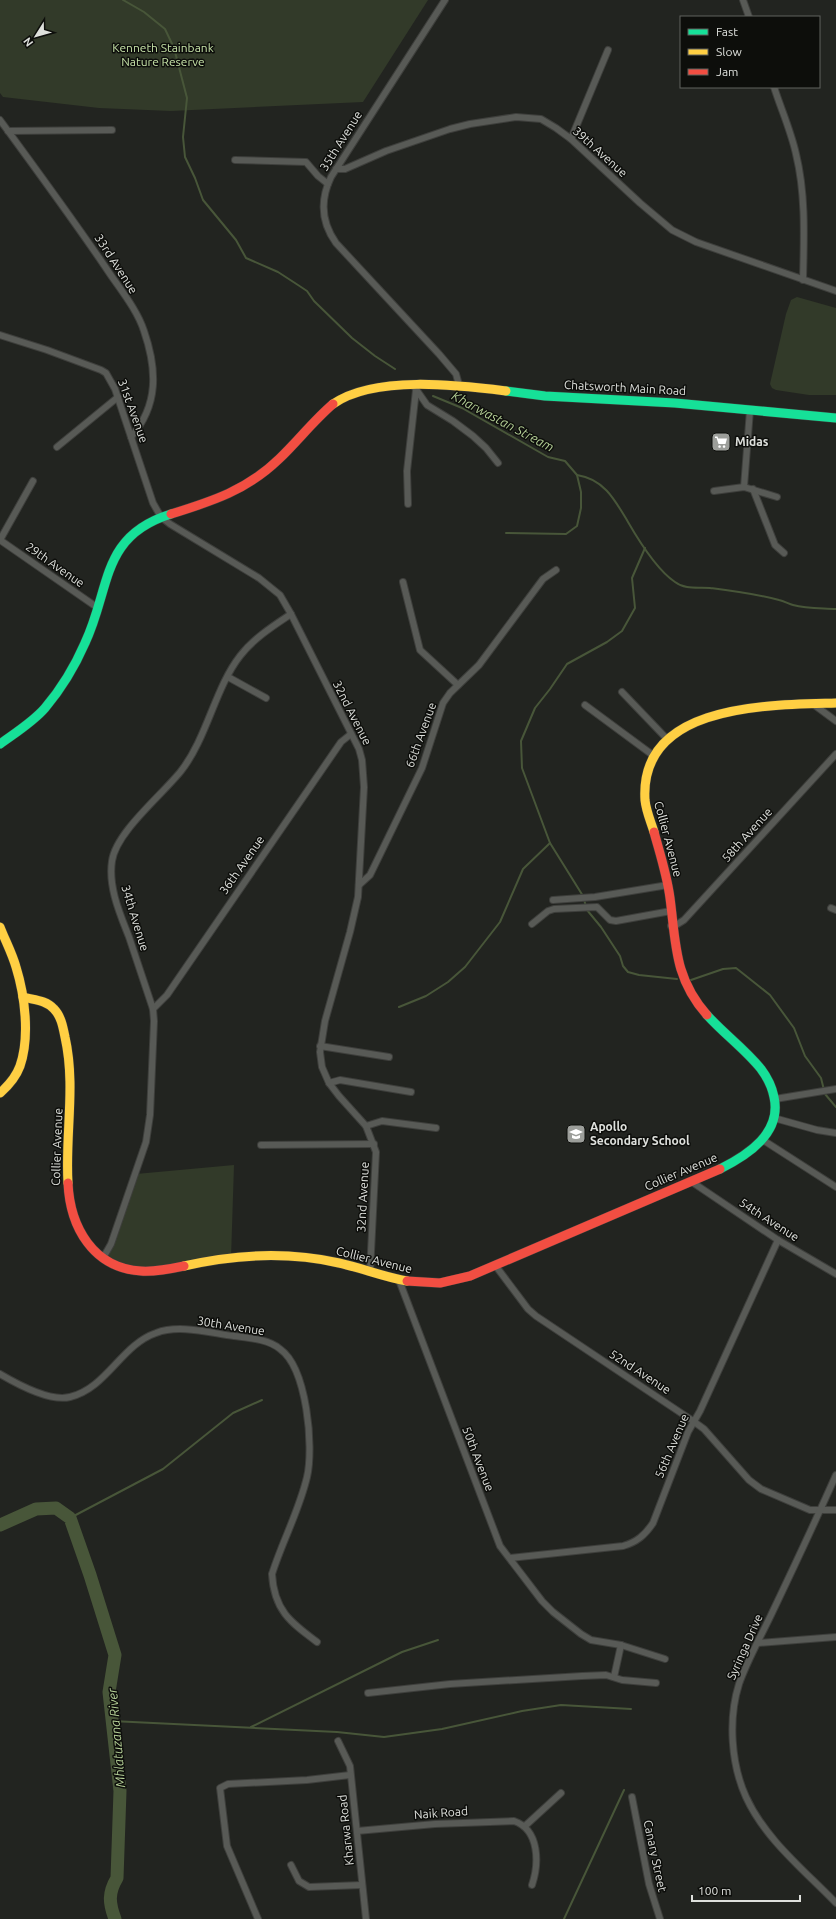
<svg xmlns="http://www.w3.org/2000/svg" width="836" height="1919" viewBox="0 0 836 1919" font-family="Ubuntu,sans-serif">
<style>
.green{fill:#323a29}
.lines{fill:none;stroke-linecap:round;stroke-linejoin:round}
.stream{stroke:#485639;stroke-width:2}
.river{stroke:#485639;stroke-width:13}
.street-casing{stroke:#3e3f3c;stroke-width:8}
.fast-casing{stroke:#3e3f3c;stroke-width:10}
.slow-casing{stroke:#3e3f3c;stroke-width:10}
.jam-casing{stroke:#3e3f3c;stroke-width:10}
.street{stroke:#585a56;stroke-width:6}
.fast{stroke:#16e098;stroke-width:9}
.slow{stroke:#ffcf43;stroke-width:9}
.jam{stroke:#f24e42;stroke-width:9}
.labels{text-anchor:middle;stroke-width:3;stroke-linejoin:round;paint-order:stroke}
.park-label{font-size:12px;fill:#c5e1a7;stroke:#0d0e0b}
.street-label{font-size:12px;fill:#dee0dc;stroke:#0d0e0b}
.poi-label{font-size:12px;font-weight:bold;fill:#dee0dc;stroke:#0d0e0b;text-anchor:start}
.water-label{font-size:13px;font-style:italic;fill:#b5d097;stroke:#0d0e0b}
</style>
<rect width="100%" height="100%" fill="#222420"/>
<!-- green -->
<g class="green">
<path d="M0,0H428L363,102L171,111L99,108L3,97L0,93Z"/>
<path d="M797,297L836,308V395H809L776,390L772,388L770,384L786,314L791,300Z"/>
<path d="M234,1165L231,1258L147,1273L103,1258L136,1174Z"/>
</g>
<g class="lines">
<!-- stream -->
<g class="stream">
<path d="M123,0L144,12L165,29L174,48L187,98L183,137L185,157L195,178L203,200L236,240L246,258L278,272L298,285L307,291L314,301L352,338L375,356L395,369"/>
<path d="M433,396L462,408L548,457L565,461L577,475L581,492V508L577,526L566,534L506,533"/>
<path d="M577,475C604,479 615,500 628,522C639,541 657,570 675,582C685,590 698,587 710,588C733,591 757,594 779,600C784,601 789,604 793,605C807,609 822,608 836,609"/>
<path d="M645,548L632,578L635,608L622,631L607,642L567,664L550,689L535,708L521,741L522,768L550,843L583,896L587,910L601,927L620,956L623,966L628,972L639,975L677,979"/>
<path d="M691,980L723,969L736,968L770,995L794,1028L805,1056L821,1078L825,1094L836,1107"/>
<path d="M399,1007L426,996L448,982L465,967L500,922L523,869L550,843"/>
<path d="M70,1518L163,1469L233,1413L262,1400"/>
<path d="M112,1721L337,1732L384,1737L442,1729L522,1711L561,1705L631,1709"/>
<path d="M251,1727L402,1652L438,1640"/>
<path d="M564,1919L624,1790"/>
</g>
<!-- river -->
<path class="river" d="M0,1525L36,1509L56,1508L70,1518L90,1575L115,1655L109,1692L120,1791L117,1878C108,1893 109,1903 115,1919"/>
<defs>
<g id="street">
<path d="M445,0L331,177C320,200 321,222 336,243L439,354L456,374L459,385"/>
<path d="M743,0L749,17"/>
<path d="M774,87C781,109 791,131 796,154C806,195 804,238 803,280"/>
<path d="M0,120C36,169 72,218 106,268C119,288 137,309 144,331C157,369 159,405 131,437"/>
<path d="M8,131L112,130"/>
<path d="M571,139L608,50"/>
<path d="M235,160L306,162L318,176L328,184"/>
<path d="M336,169H345L386,151L450,129L470,124L516,117L541,119L556,128L571,139L640,203L672,230L696,242L836,291"/>
<path d="M0,335L47,350L101,370L106,373L115,389L153,503L161,517L170,524L259,578L280,595L291,614L359,749L362,760L364,787L358,897L350,932L325,1021L320,1052L322,1067L329,1083L339,1096L366,1126L376,1152L370,1272"/>
<path d="M413,385L427,405L453,421L473,436L486,448L498,463"/>
<path d="M57,447L118,397"/>
<path d="M744,487L750,410"/>
<path d="M753,489L775,545L784,553"/>
<path d="M714,491L744,487L777,497"/>
<path d="M408,504L407,471L416,390"/>
<path d="M0,540L98,608"/>
<path d="M0,540L33,481"/>
<path d="M403,582L420,650L458,685"/>
<path d="M228,677L266,698"/>
<path d="M622,692L667,739"/>
<path d="M813,704L836,721"/>
<path d="M585,705L654,756"/>
<path d="M359,885L370,875L422,768L443,703L450,693L479,665L543,579L556,570"/>
<path d="M553,900L595,897L668,885"/>
<path d="M831,908L836,910"/>
<path d="M532,924L548,911L554,909L597,907L610,920L616,921L671,911"/>
<path d="M671,926L676,925L684,920L836,754"/>
<path d="M153,1009L167,995L341,742L351,734"/>
<path d="M320,1046L389,1057"/>
<path d="M329,1083L340,1080L411,1092"/>
<path d="M775,1099L836,1089"/>
<path d="M774,1118L817,1130L836,1133"/>
<path d="M366,1126L382,1121L436,1128"/>
<path d="M763,1140L836,1187"/>
<path d="M261,1145L374,1144"/>
<path d="M692,1182L778,1240L836,1274"/>
<path d="M103,1258L111,1244L146,1142L150,1115L154,1021L153,1009C145,985 137,961 129,937C120,914 108,887 112,861C116,832 162,795 181,771C207,738 215,688 240,656C254,638 273,626 291,614"/>
<path d="M495,1265L528,1309L536,1316L693,1421L704,1429L749,1480L761,1489L810,1510H836"/>
<path d="M399,1280L500,1546L542,1601L553,1612L581,1634L591,1640L621,1645L665,1659"/>
<path d="M0,1374C17,1384 50,1402 70,1397C107,1388 121,1345 156,1333C179,1324 210,1333 234,1336C249,1338 268,1339 280,1349C307,1368 314,1447 307,1477C299,1511 282,1542 272,1574C274,1610 290,1622 317,1642"/>
<path d="M836,1475C815,1522 793,1569 771,1615C760,1638 747,1661 739,1684C728,1719 731,1764 746,1797C765,1839 805,1871 836,1903"/>
<path d="M510,1558L623,1546C637,1542 645,1535 653,1523L688,1432L700,1411L778,1240"/>
<path d="M758,1643L836,1637"/>
<path d="M614,1677L621,1645"/>
<path d="M368,1693L450,1684L582,1676L606,1675L622,1680L656,1683"/>
<path d="M338,1741L350,1766L366,1919"/>
<path d="M632,1797L649,1884L660,1919"/>
<path d="M525,1826L561,1793"/>
<path d="M357,1831L435,1824L514,1821C540,1830 539,1864 532,1885"/>
<path d="M291,1865L299,1881L309,1887L362,1885"/>
<path d="M258,1919L227,1846L220,1788L228,1784L307,1780L350,1775"/>
</g>
<g id="fast">
<path d="M506,391L545,396L675,403L836,418"/>
<path d="M0,744C15,733 33,722 45,708C61,689 75,666 85,643C111,588 100,536 171,514"/>
<path d="M707,1015C724,1034 745,1049 761,1069C767,1077 772,1087 774,1097C782,1133 748,1155 720,1169"/>
</g>
<g id="slow">
<path d="M333,404C375,375 457,385 506,391"/>
<path d="M654,832C651,822 646,811 645,800C639,703 770,705 836,703"/>
<path d="M0,927C5,940 12,953 16,967C25,996 30,1037 20,1066C16,1077 8,1086 0,1093"/>
<path d="M23,997C34,1000 46,1000 54,1009C61,1016 63,1027 65,1037C76,1086 65,1134 68,1183"/>
<path d="M184,1266C236,1254 286,1251 339,1263C362,1268 384,1277 407,1281"/>
</g>
<g id="jam">
<path d="M171,514C213,501 247,490 279,459C298,441 313,421 333,404"/>
<path d="M654,832C660,854 667,875 670,898C676,943 674,978 707,1015"/>
<path d="M68,1183C70,1227 93,1268 141,1271C155,1272 170,1269 184,1266"/>
<path d="M407,1281L440,1283L470,1276L720,1169"/>
</g>
</defs>
<!-- street casing -->
<use href="#street" class="street-casing"/>
<!-- fast casing -->
<use href="#fast" class="fast-casing"/>
<!-- slow casing -->
<use href="#slow" class="slow-casing"/>
<!-- jam casing -->
<use href="#jam" class="jam-casing"/>
<!-- street -->
<use href="#street" class="street"/>
<!-- fast -->
<use href="#fast" class="fast"/>
<!-- slow -->
<use href="#slow" class="slow"/>
<!-- jam -->
<use href="#jam" class="jam"/>
</g>
<!-- icons -->
<defs>
<symbol id="supermarket-square" viewBox="-11 -11 22 22"><rect x="-9" y="-9" width="18" height="18" rx="4" fill="#9c9e9a" stroke="#0d0e0b"/><path d="M-6-5.5h2.5l.6 2H6L4.5 2H-2.5L-4.4-4H-6ZM-1.5 3.2a1.3 1.3 0 1 0 .1 0ZM3 3.2a1.3 1.3 0 1 0 .1 0Z" fill="#fff"/></symbol>
<symbol id="school-square" viewBox="-11 -11 22 22"><rect x="-9" y="-9" width="18" height="18" rx="4" fill="#9c9e9a" stroke="#0d0e0b"/><path d="M0-5L7-2L0 1L-7-2ZM-4 1L0 2.5L4 1V4Q0 6-4 4Z" fill="#fff"/></symbol>
</defs>
<g fill-rule="evenodd">
<use href="#supermarket-square" x="710" y="431" width="22" height="22"/>
<use href="#school-square" x="565" y="1123" width="22" height="22"/>
</g>
<g class="labels">
<!-- park labels -->
<g class="park-label">
<text x="163" y="52">Kenneth Stainbank<tspan x="163" dy="14">Nature Reserve</tspan></text>
</g>
<!-- street labels -->
<g class="street-label">
<text transform="translate(341 141) rotate(-58)" y="4">35th Avenue</text>
<text transform="translate(600 152) rotate(42)" y="4">39th Avenue</text>
<text transform="translate(116 264) rotate(57)" y="4">33rd Avenue</text>
<text transform="translate(625 388) rotate(3)" y="4">Chatsworth Main Road</text>
<text transform="translate(133 411) rotate(70)" y="4">31st Avenue</text>
<text transform="translate(55 565) rotate(35)" y="4">29th Avenue</text>
<text transform="translate(352 713) rotate(63)" y="4">32nd Avenue</text>
<text transform="translate(421 735) rotate(-70)" y="4">66th Avenue</text>
<text transform="translate(747 835) rotate(-48)" y="4">58th Avenue</text>
<text transform="translate(668 839) rotate(75)" y="4">Collier Avenue</text>
<text transform="translate(242 865) rotate(-55)" y="4">36th Avenue</text>
<text transform="translate(135 918) rotate(73)" y="4">34th Avenue</text>
<text transform="translate(57 1147) rotate(-88)" y="4">Collier Avenue</text>
<text transform="translate(681 1172) rotate(-23)" y="4">Collier Avenue</text>
<text transform="translate(363 1197) rotate(-87)" y="4">32nd Avenue</text>
<text transform="translate(769 1220) rotate(33)" y="4">54th Avenue</text>
<text transform="translate(374 1260) rotate(14)" y="4">Collier Avenue</text>
<text transform="translate(231 1326) rotate(9)" y="4">30th Avenue</text>
<text transform="translate(640 1372) rotate(33)" y="4">52nd Avenue</text>
<text transform="translate(672 1446) rotate(-67)" y="4">56th Avenue</text>
<text transform="translate(478 1459) rotate(69)" y="4">50th Avenue</text>
<text transform="translate(745 1647) rotate(-66)" y="4">Syringa Drive</text>
<text transform="translate(441 1813) rotate(-4)" y="4">Naik Road</text>
<text transform="translate(346 1830) rotate(-96)" y="4">Kharwa Road</text>
<text transform="translate(655 1856) rotate(78)" y="4">Canary Street</text>
</g>
<!-- poi labels -->
<g class="poi-label">
<text x="735" y="446">Midas</text>
<text x="590" y="1131">Apollo<tspan x="590" dy="14">Secondary School</tspan></text>
</g>
<!-- water labels -->
<g class="water-label">
<text transform="translate(503 421) rotate(28)" y="5">Kharwastan Stream</text>
<text transform="translate(116 1738) rotate(-95)" y="5">Mhlatuzana River</text>
</g>
</g>
<!-- legend -->
<rect x="680" y="16" width="140" height="72" fill="#0d0e0b" stroke="#61625f"/>
<rect x="688" y="29" width="20" height="6" fill="#16e098" stroke="#61625f"/>
<text x="716" y="36" font-size="12" fill="#dee0dc">Fast</text>
<rect x="688" y="49" width="20" height="6" fill="#ffcf43" stroke="#61625f"/>
<text x="716" y="56" font-size="12" fill="#dee0dc">Slow</text>
<rect x="688" y="69" width="20" height="6" fill="#f24e42" stroke="#61625f"/>
<text x="716" y="76" font-size="12" fill="#dee0dc">Jam</text>
<!-- north arrow -->
<g transform="translate(36 36) rotate(233)" stroke="#0d0e0b" stroke-width="3" paint-order="stroke">
<path d="M0-3L7 15L0 10L-7 15Z" fill="#dee0dc"/>
<text y="-6" font-size="11" font-weight="bold" text-anchor="middle" fill="#dee0dc">N</text>
</g>
<!-- scale -->
<path d="M692 1895v6h108v-6" fill="none" stroke="#dee0dc" stroke-width="2"/>
<text x="698" y="1895" font-size="12" fill="#dee0dc" stroke="#0d0e0b" stroke-width="3" paint-order="stroke">100 m</text>
</svg>
